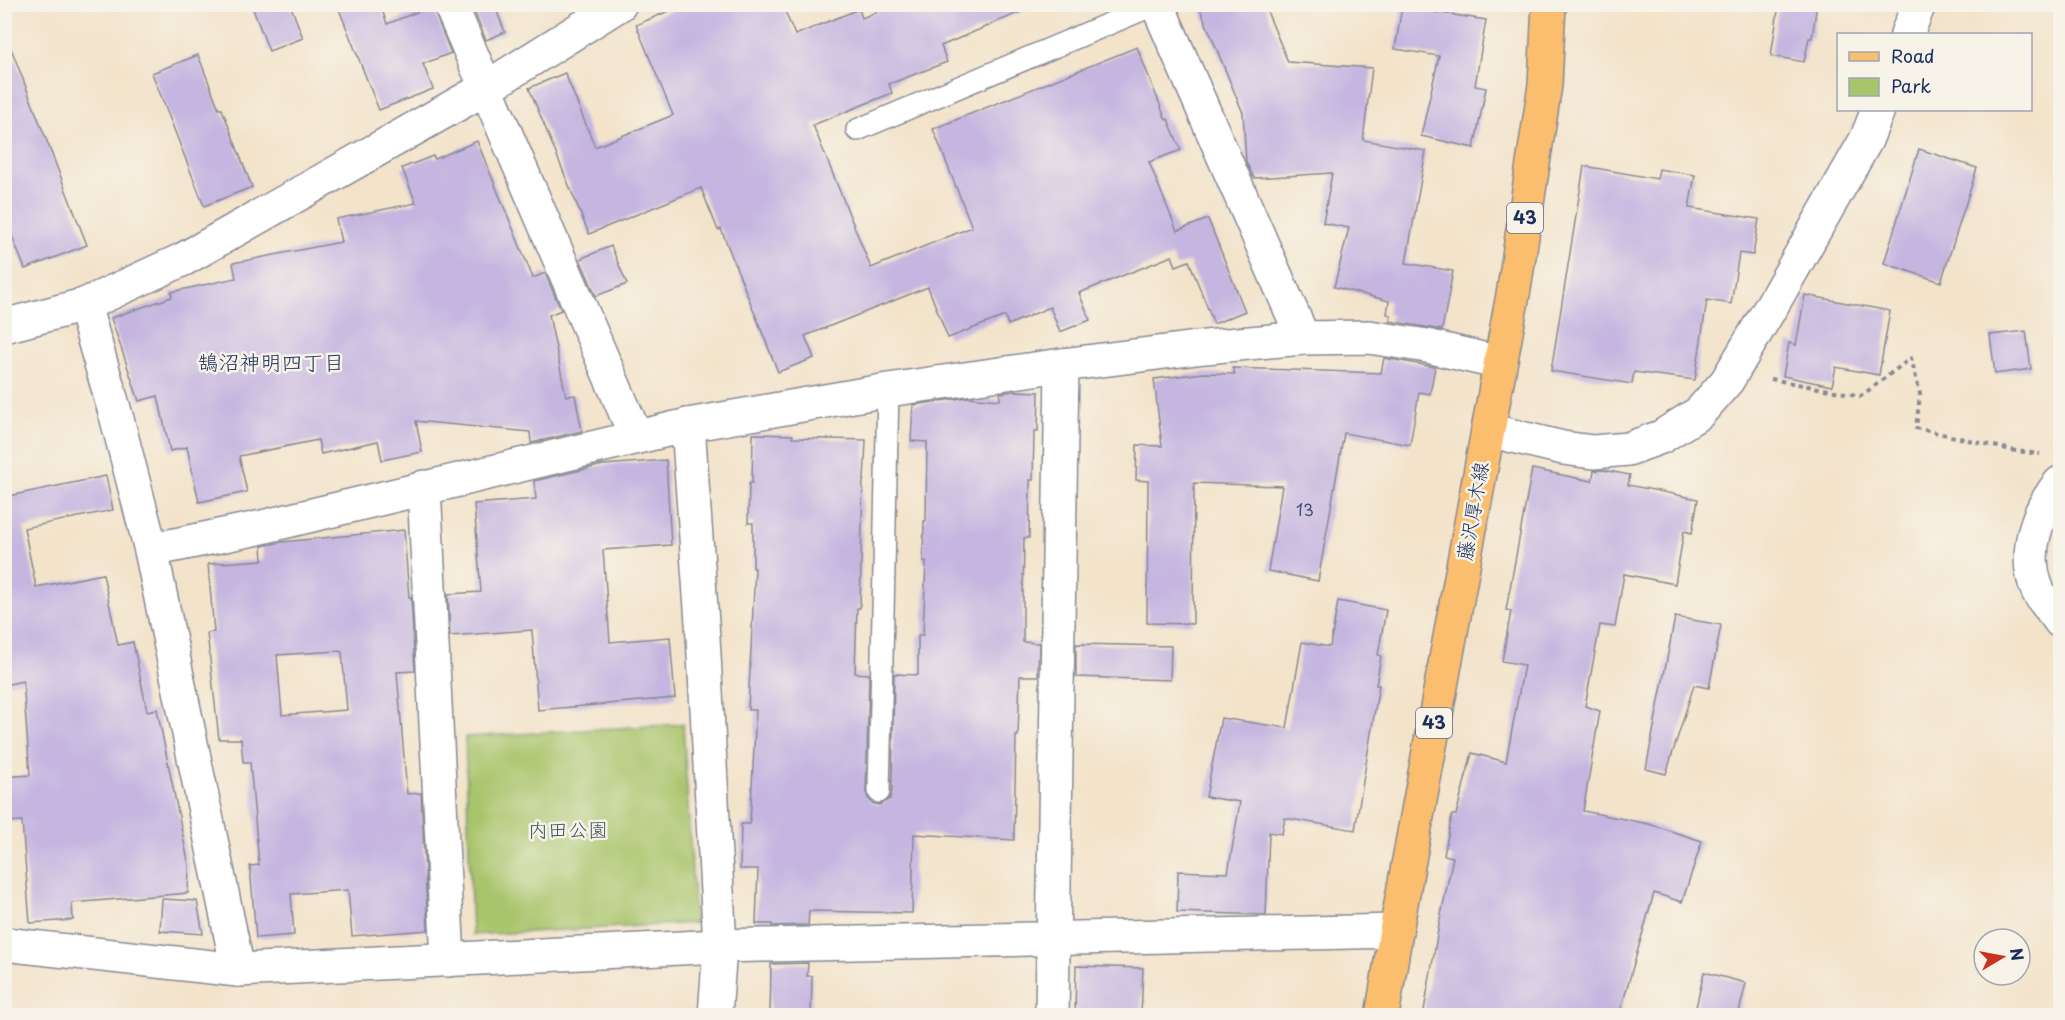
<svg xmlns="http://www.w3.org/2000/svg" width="2065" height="1020" viewBox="0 0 2065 1020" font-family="'Playpen Sans','Klee One',sans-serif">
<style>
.green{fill:#a9c56c;stroke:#627a65;stroke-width:1.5}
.building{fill:#c5b5e0;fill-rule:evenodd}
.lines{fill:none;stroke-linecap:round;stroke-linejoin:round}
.service-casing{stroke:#878994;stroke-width:24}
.minor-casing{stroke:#878994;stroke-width:36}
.tertiary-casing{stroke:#878994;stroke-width:36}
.primary-casing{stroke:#878994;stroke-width:36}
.path{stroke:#878994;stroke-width:4;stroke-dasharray:4.5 4.5;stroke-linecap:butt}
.service{stroke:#fff;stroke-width:21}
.minor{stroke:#fff;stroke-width:33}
.tertiary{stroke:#fff;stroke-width:33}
.primary{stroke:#fabe6e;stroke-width:33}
.labels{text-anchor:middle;stroke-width:5;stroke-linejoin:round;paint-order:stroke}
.number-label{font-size:16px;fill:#46507e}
.shield{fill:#f7f3e8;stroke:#5d6a87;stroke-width:1.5}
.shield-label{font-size:18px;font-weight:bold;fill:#1b2f5e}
.street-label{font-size:20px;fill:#1b2f5e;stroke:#f7f3e8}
.park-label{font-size:20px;fill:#3e5462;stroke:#f7f3e8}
.neighbourhood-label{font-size:21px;fill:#1b2f5e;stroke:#f7f3e8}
</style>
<rect width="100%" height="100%" fill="#f7f3e8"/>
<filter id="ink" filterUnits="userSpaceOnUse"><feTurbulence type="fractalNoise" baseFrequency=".0167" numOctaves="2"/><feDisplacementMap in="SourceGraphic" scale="12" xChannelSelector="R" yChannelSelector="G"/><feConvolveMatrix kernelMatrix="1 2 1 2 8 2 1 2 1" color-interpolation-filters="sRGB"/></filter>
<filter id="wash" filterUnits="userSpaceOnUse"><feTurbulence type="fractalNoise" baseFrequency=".008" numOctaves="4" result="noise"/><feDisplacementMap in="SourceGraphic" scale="24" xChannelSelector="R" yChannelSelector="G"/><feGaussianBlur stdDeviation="1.35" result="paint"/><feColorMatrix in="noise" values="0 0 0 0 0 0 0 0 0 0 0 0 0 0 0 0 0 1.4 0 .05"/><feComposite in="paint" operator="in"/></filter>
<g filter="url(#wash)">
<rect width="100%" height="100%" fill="#f3e3ca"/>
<!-- green -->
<path class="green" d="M683,724L695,923L472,935L465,737Z"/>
<g id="blocks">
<!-- building -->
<g class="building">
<path d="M251,4H290L303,38L269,51Z"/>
<path d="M337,4H380L387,24L432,6L451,53L423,64L433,89L379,110Z"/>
<path d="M471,4H494L505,32L486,40Z"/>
<path d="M685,4H782L795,35L859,9L862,18L895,4H1039L941,46L947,62L889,84L892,93L813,125L871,268L972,227L933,129L1137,47L1166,120L1168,119L1181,150L1149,162L1177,231L1208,219L1245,311L1214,324L1189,261L1176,266L1172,256L1079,293L1090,320L1060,332L1050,307L1008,325L1005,316L948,338L928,287L805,336L814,358L778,372L721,229L718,230L701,188L589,234L529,88L565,73L595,147L673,115L636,25Z"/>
<path d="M1198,4H1264L1288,62L1372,68L1363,140L1426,151L1406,263L1453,271L1442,330L1390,321L1391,315L1387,314L1389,301L1334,287L1349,228L1323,223L1332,173L1254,178L1246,162L1243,113Z"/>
<path d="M1779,4H1817L1812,38H1809L1804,62L1771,56Z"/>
<path d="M1402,7L1486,20L1475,86L1486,88L1474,148L1421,136L1439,56L1395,49Z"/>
<path d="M4,38H7L87,245L25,269L4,216Z"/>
<path d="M198,55L219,109H222L252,187L204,206L152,73Z"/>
<path d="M477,141L533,278L545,273L561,310L549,315L566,396L575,395L582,431L531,443L530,432L416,421L422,452L382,460L378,441L321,454L318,440L239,456L247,492L199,502L187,447L170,451L158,396L139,401L111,318L172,297L171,292L236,278L233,263L341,242L336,219L416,203L402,168L433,156L435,159Z"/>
<path d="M1919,149L1977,168L1941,282L1884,263Z"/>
<path d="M1584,166L1657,179L1659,169L1695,175L1689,208L1759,219L1753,255L1739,253L1731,304L1707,300L1695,380L1634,372L1632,384L1551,371Z"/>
<path d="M611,246L627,284L596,296L580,259Z"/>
<path d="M1805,295L1890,311L1879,375L1836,367L1832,386L1783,376L1789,343L1796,345Z"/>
<path d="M2026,331L2031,369L1995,374L1990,335Z"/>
<path d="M1384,358L1435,367L1430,394L1419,392L1410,445L1344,433L1318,581L1268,571L1282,486L1194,483L1193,624L1147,623L1148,481L1136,480L1137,445L1162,446L1154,379L1204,373L1235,374L1232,368L1381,373Z"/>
<path d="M1015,391L1039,392L1038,431H1034L1033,480H1030L1029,538H1024L1023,597V642L1039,643L1038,676H1020L1018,736H1016L1014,840L914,834L912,913L809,911L808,925L772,926V924H756L758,869H740L741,824H750L756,710H748L755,568H753V523H748L749,483H752L753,434L793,435L792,438L866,440L864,480H863L860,608H857L855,673L869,674L866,792L868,798L872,803L879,805L890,799L892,792L894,674L918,675V635H923L926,561H923L924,521H926L927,442L911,441L913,405L968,397L1000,400V393Z"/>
<path d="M666,460L671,545L603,550L610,642L670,637L675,698L538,710L532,630L450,636L448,594L481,592L474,504L536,499L534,481L603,465Z"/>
<path d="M1532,469L1592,481L1594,471L1603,470L1630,475L1628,485L1698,499L1692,533L1684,531L1675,584L1624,574L1615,627L1600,625L1585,706L1600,711L1583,811L1649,824L1702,841L1682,902L1654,893L1619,1016H1423L1439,925L1453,857L1444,855L1452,815H1456L1472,753L1506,762L1524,665L1502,661L1511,611L1506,610Z"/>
<path d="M106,476L113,510L24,528L36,587L103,574L118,645L133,642L147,711L157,709L189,866L188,893L72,903L73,920L30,923L22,821L4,822V777L30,775L23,681L4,685V497Z"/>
<path d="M404,530L409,597H411L415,671L397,672L407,794L421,793L428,930L352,936L348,890L291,894L294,935L256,938L250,866L259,865L250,762H243L241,739H219L207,633L214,632L208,564L263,560L262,546L282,542ZM338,651L342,652L347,710L282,715L277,655Z"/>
<path d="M1338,601L1386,610L1378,655L1381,656L1376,685H1379L1355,830L1285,818L1282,834L1269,832L1266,915L1177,912L1178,871L1228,873L1240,802L1206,797L1221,718L1287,728L1302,642L1330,647Z"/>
<path d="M1675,617L1721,625L1709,688L1694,685L1666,774L1646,769Z"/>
<path d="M1076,644L1171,646L1170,680L1076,677Z"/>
<path d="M162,899L197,901L203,934L160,931Z"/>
<path d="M808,963L807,976H812L811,1016H770L771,964Z"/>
<path d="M1076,966L1143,968L1141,1016H1075Z"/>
<path d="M1704,972L1746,983L1738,1016H1694Z"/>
</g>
</g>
</g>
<g filter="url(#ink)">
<use href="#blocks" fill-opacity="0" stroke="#878994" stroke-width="1.5"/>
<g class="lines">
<defs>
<g id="service">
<path d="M857,130L1156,4"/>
<path d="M879,792L888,390"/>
</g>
<g id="minor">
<path d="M450,4L636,437"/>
<path d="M1157,4L1303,338"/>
<path d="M84,305L117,419L151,550L238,970"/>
<path d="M4,326L84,305L184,259L486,88L620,4"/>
<path d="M688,425L703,637L720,946L715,1016"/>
<path d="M2060,483C2036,512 2022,555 2038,591C2043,601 2054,612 2060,621"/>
<path d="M424,487L448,960"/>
<path d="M151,550L258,528L688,425L888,390L1062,365L1205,347L1303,338L1369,337L1427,346L1500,363"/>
<path d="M4,944L238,970L720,946L1396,931"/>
<path d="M1052,1016L1062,365"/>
</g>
<g id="tertiary">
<path d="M1907,34L1919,4"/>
<path d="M1488,430L1563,448L1593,452L1628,449L1661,437L1699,413L1727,381L1775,300L1866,140L1878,110"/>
</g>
<path id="primary" d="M1382,1016L1396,931L1514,289L1545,85L1549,4"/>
</defs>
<!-- service casing -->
<use href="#service" class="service-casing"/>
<!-- minor casing -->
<use href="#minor" class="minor-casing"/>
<!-- tertiary casing -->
<use href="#tertiary" class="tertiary-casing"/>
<!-- primary casing -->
<use href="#primary" class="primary-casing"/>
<!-- path -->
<path class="path" d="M1771,379L1861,396L1911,358L1920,394L1916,428L2016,451L2040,454"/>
<!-- service -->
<use href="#service" class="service"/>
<!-- minor -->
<use href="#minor" class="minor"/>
<!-- tertiary -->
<use href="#tertiary" class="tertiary"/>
<!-- primary -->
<use href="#primary" class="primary"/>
</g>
</g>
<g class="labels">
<!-- number labels -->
<g class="number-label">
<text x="1305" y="516">13</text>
</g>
<!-- shield labels -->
<g class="shield">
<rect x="1507" y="203" width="36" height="30" rx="4.5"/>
<rect x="1416" y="708" width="36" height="30" rx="4.5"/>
</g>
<g class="shield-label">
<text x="1525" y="224">43</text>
<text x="1434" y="729">43</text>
</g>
<!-- street labels -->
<g class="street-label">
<text transform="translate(1473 511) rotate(-80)" y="7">藤沢厚木線</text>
</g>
<!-- park labels -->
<g class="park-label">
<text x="568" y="837">内田公園</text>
</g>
<!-- neighbourhood labels -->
<g class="neighbourhood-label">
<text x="271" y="370">鵠沼神明四丁目</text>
</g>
</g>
<!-- margin -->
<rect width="2065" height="1020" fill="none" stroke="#f7f3e8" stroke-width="24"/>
<!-- legend -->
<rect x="1837" y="33" width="195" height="78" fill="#f7f3e8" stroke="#9fa5b1" stroke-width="1.5"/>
<rect x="1849" y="52" width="30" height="9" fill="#fabe6e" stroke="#9fa5b1" stroke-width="1.5"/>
<text x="1891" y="63" font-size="18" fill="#1b2f5e">Road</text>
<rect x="1849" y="78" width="30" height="18" fill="#a9c56c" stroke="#9fa5b1" stroke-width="1.5"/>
<text x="1891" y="93" font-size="18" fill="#1b2f5e">Park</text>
<!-- north arrow -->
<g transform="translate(2002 957) rotate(80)"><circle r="28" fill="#f7f3e8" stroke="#9fa5b1" stroke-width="1.5"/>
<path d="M0-4.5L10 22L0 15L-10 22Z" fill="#c8321e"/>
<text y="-9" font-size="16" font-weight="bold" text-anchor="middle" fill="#1b2f5e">N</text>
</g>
</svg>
